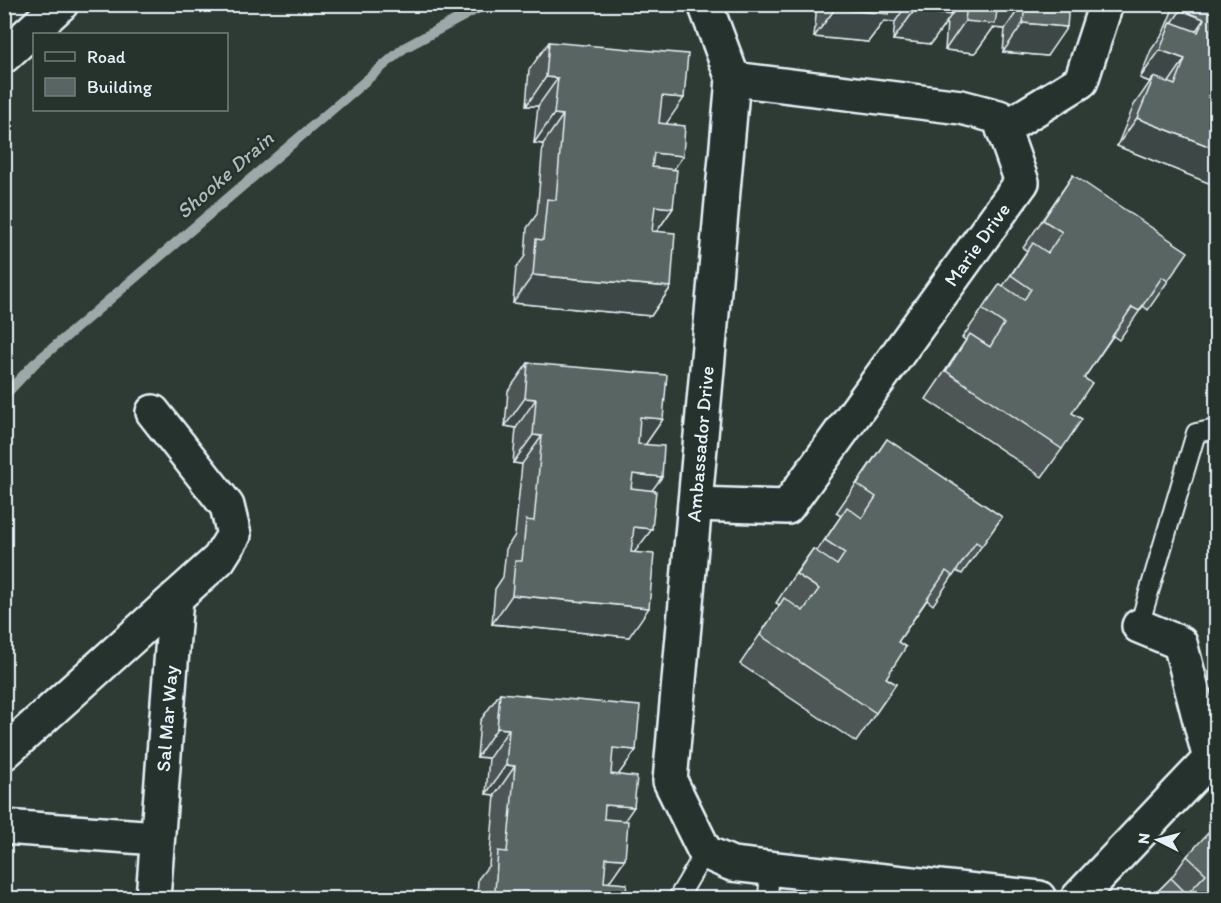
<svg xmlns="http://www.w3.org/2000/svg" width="1221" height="903" viewBox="0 0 1221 903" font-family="Itim,sans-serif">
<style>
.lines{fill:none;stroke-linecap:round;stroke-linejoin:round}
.stream{stroke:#9da8a9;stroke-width:10}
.service-casing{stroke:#e8f1f8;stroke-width:22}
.minor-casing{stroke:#e8f1f8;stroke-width:38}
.service{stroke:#26332d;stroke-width:18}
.minor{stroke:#26332d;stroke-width:33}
.wall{fill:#4d5755;stroke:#e8f1f8;stroke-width:1.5}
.shaded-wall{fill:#3e4745;stroke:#e8f1f8;stroke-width:1.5}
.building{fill:#596563;stroke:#e8f1f8;stroke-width:1.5}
.labels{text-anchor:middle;stroke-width:5;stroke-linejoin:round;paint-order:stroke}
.street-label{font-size:20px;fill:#e8f1f8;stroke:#26332d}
.water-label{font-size:21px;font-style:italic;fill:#b0babd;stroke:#26332d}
</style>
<rect width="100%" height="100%" fill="#2e3b35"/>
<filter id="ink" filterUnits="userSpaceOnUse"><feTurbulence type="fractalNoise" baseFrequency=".0167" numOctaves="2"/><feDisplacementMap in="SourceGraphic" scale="12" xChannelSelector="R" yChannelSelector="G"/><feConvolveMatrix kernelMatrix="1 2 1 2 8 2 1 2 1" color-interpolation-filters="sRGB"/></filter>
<g filter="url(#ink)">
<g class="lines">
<!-- stream -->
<path class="stream" d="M4,396L34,364L404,48L486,4"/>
<defs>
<g id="service">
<path d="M1139,626L1196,433L1216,429"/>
<path d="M678,898L705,852"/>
<path d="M768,898L770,868"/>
</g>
<g id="minor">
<path d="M705,4L733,79L670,781L705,852L732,864L1039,898"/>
<path d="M4,56L61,4"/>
<path d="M1003,129L1081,81L1106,4"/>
<path id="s1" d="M695,504L787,507L1022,182L999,117L961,107L733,79"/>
<path d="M4,753L219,559L234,535L227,506L153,412"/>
<path d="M4,827L157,838"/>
<path id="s2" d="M153,898L176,598"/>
<path d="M1078,898L1210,759L1180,643L1139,626"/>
</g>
</defs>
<!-- service casing -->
<use href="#service" class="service-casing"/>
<!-- minor casing -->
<use href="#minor" class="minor-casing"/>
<!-- service -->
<use href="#service" class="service"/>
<!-- minor -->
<use href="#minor" class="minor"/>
</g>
<!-- wall -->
<g class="wall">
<path d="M817,4H1069L1047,56L1003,52L1005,29L993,28L975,53L945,50L947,21L931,44L893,40L895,22L884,21L868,42L814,37Z"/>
<path d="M1175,4H1216V186L1117,146L1134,105L1150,82L1140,78L1151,50L1163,33Z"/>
<path d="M549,42L666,124L674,169L673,208L657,231L671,287L651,316L513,303L516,268L525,256L527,228L537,214L543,144L534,143L538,106H526L529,70Z"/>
<path d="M1073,175L1168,281L1148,310L1143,306L1119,340L1113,336L1084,378L1072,413L1062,449L1042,477L926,399L966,340L962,338L1000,284L1003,286L1027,251L1023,248Z"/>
<path d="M528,363L663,419L645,445L652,490L635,552L629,637L492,624L495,589L503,577L506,549L515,535L522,464L513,463L516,428L505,426L508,391Z"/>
<path d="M887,439L1002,517L962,574L956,571L933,605L927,600L898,642L886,678L896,684L856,742L740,664L780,605L776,603L793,577L813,549L817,551L841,516L836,513Z"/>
<path d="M500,693L636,750L618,775L625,821V859L608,883L625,898H477L478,879L489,865L495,795L486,794L489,758L477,757L480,721Z"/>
<path d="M1216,834V898H1151L1171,878L1187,856L1213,838Z"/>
</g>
<!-- shaded-wall -->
<g class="shaded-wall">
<path d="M881,4H907L895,22L884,21L868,42L814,37L835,9Z"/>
<path d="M944,4H959L931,44L893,40L914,11Z"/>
<path d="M993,4H1022L1005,29L993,28L975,53L945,50L965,21Z"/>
<path d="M1181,10L1204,19L1184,48L1169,27Z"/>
<path d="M1023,23L1067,27L1047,56L1003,52Z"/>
<path d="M1160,50L1185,59L1165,88L1154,77L1150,82L1140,78Z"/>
<path d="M546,77L558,78L538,106H526Z"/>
<path d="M662,96L684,98L664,127L641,125Z"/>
<path d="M554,114L563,115L543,144L534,143Z"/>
<path d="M1137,118L1216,149V186L1117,146Z"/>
<path d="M654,153L683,156L663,185L634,182Z"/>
<path d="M655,206L673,208L653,237L635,235Z"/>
<path d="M533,275L671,287L651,316L513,303Z"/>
<path d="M525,398L536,399L516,428L505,426Z"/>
<path d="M640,417L663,419L643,448L620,446Z"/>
<path d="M533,435L542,436L522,464L513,463Z"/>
<path d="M633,474L662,477L641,505L612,503Z"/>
<path d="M634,527L652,529L631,557L614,556Z"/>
<path d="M512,595L649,608L629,637L492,624Z"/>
<path d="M497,728L509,729L489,758L477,757Z"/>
<path d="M613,748L636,750L616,778L593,776Z"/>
<path d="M506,765L515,766L495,795L486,794Z"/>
<path d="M605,805L634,807L614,836L585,833Z"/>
<path d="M606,858L625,859L605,888L586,886Z"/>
</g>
<!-- building -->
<g class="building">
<path d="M835,4H889V14L835,9Z"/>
<path d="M914,4H953L951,15L914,11Z"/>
<path d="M967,4H998L995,24L965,21Z"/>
<path d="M1025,4H1069L1067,27L1023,23Z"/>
<path d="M1183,4H1216V149L1137,118L1154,77L1175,85L1185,59L1160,50L1171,22L1198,32L1204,19L1181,10Z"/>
<path d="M549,42L688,54L684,98L662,96L659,123L685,126L683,156L654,153L652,167L677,170L673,208L655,206L652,231L675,233L671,287L533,275L536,239L543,240L547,199L556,200L563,115L554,114L558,78L546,77Z"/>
<path d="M1073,175L1188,252L1168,281L1162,277L1139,311L1132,307L1084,378L1092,383L1072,413L1082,419L1062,449L946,371L970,334L990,347L1004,324L982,309L1000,284L1024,300L1031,289L1011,275L1033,243L1048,253L1062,232L1043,220Z"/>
<path d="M528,363L667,375L663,419L640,417L638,444L664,446L662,477L633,474L631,488L656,491L652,529L634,527L631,552L654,554L649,608L512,595L515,561H522L526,520L534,521L542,436L533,435L536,399L525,398Z"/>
<path d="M887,439L1002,517L982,546L976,542L953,576L946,571L898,642L906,647L886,678L896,684L876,713L760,635L784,598L803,611L819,589L796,574L813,549L837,565L845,553L825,540L847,507L862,518L876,497L857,484Z"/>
<path d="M500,693L640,706L636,750L613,748L611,774L637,777L634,807L605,805L604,819L628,821L625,859L606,858L604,882L627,884L625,898H487V891H495L498,851L507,852L515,766L506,765L509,729L497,728Z"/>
<path d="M1208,833L1216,842V898H1151L1171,878L1187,894L1206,874L1187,856Z"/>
<path d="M832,894L876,898H832Z"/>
<path d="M903,896L926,898H903Z"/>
</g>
</g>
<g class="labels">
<!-- street labels -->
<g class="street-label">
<text dy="7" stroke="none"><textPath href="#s1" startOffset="416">Marie Drive</textPath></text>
<text transform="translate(700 444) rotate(-85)" y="7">Ambassador Drive</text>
<text dy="7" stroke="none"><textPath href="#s2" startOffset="180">Sal Mar Way</textPath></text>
</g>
<!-- water labels -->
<g class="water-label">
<text transform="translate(225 175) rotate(-41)" y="7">Shooke Drain</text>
</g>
</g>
<!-- margin -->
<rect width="1221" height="903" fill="none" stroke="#26332d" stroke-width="24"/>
<rect x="12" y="12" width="1197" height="879" fill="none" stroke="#e8f1f8" stroke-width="2" filter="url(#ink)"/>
<!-- legend -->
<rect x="33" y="33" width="195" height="78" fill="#26332d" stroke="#747f7e" stroke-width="1.5"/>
<rect x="45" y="52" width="30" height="9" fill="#26332d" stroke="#747f7e" stroke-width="1.5"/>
<text x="87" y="63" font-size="18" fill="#e8f1f8">Road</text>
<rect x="45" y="78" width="30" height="18" fill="#596563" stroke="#747f7e" stroke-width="1.5"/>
<text x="87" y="93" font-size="18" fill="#e8f1f8">Building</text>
<!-- north arrow -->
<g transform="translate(1158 840) rotate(276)" stroke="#26332d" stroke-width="4.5" paint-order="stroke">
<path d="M0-4.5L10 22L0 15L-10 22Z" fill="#e8f1f8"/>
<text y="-9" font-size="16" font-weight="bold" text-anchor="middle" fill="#e8f1f8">N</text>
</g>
</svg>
